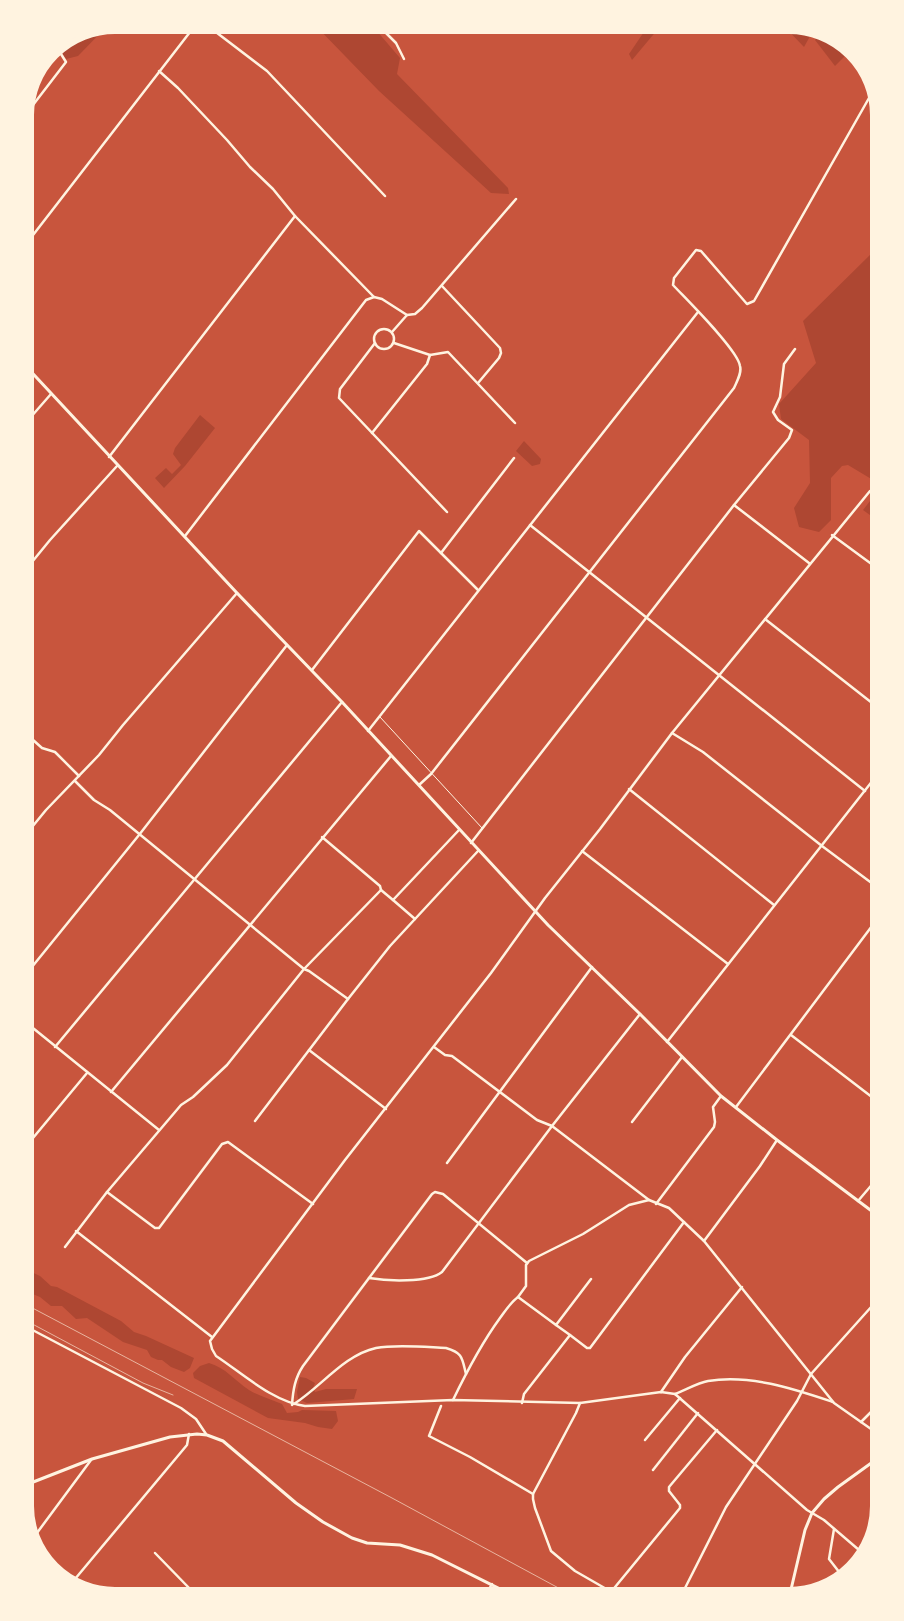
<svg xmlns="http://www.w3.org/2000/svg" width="904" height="1621" viewBox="0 0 904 1621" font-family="'DejaVu Sans',sans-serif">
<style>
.green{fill:#ae4732}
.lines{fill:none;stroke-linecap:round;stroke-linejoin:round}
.service{stroke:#fff3e0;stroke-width:1}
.minor{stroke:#fff3e0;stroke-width:2.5}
.tertiary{stroke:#fff3e0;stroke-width:3}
.rail{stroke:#e9b49f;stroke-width:1}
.rim{fill:none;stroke:#fff3e0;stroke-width:6}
</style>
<rect width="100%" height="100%" fill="#c8553d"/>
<!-- green -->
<g class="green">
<path d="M313,23H370L400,58L397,74L508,188L509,194L491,193L379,91Z"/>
<path d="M650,23H663L632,60L629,54Z"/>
<path d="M781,23H795L814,29L804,47Z"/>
<path d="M109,24L78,56L66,59L57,45L80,29Z"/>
<path d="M820,31L840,38L851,50L835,66L815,40Z"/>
<path d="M881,217V410L874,421L881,443V469L873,480L848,465L842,466L831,478V520L819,532L799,527L794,508L810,483L809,440L781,419L779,404L816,363L803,321L873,252Z"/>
<path d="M200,415L215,428L185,466L164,488L155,478L166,468L172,474L181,465L173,454L175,448Z"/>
<path d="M524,441L541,459L540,464L532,466L516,451Z"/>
<path d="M881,487V523L863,510Z"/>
<path d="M23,1268L40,1276L51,1286L57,1287L121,1321L134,1332L146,1336L194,1358L190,1368L184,1372L171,1367L162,1360H158L151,1357L147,1350L123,1342L87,1318L76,1319L62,1306H51L40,1297L23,1290Z"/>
<path d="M209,1363C226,1368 234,1380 249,1390C259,1396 271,1399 282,1404L287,1413L298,1412L302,1410L336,1411L338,1421L332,1429L318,1427L305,1423L268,1418L194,1378L193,1373L200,1366Z"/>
<path d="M300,1377L306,1378L315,1383L313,1388L315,1392L326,1389H357L354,1399L307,1403L298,1399L297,1392Z"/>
</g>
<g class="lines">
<!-- service -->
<path class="service" d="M380,717L482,828"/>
<!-- minor -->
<g class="minor">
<path d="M204,23L267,71L385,196"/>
<path d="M376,23L396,43L404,59"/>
<path d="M159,71L178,88L227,140L250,167L273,189L295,216L374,297"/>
<path d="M23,118L66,62L56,46"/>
<path d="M23,248L197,23"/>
<path d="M442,286L500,348L501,353L499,358L478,383"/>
<circle cx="384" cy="339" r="10"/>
<path d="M392,332L407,315L415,314L422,308L516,199"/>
<path d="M375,343L340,389L339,398L447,512"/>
<path d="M394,343L430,355L448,352L515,423"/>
<path d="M23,426L51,394"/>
<path d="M372,433L427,364L430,355"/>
<path d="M109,457L295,216"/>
<path d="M734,505L809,563"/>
<path d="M530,525L865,791"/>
<path d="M832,535L881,571"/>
<path d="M185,536L366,300L374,297L382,299L407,315"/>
<path d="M441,553L514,458"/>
<path d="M23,573L50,540L117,466"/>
<path d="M765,619L881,710"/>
<path d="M312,670L419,531L478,590"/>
<path d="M23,731L42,748L55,752L79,776"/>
<path d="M368,731L698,312"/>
<path d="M672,733L703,752L822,846L881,890"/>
<path d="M75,781L94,800L110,810L304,969L309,971L348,999"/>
<path d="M419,785L431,774L734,388C737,381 742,373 740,366C738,350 686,299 673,285L674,278L696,250L701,251L747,304L754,301L869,98L876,92"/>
<path d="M629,789L774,905"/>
<path d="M322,837L380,886L381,890"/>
<path d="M23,838L46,810L99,755L123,725L237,593"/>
<path d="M471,843L734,505L789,438L792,430L778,420L773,412L780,397L784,364L795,349"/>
<path d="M582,851L728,964"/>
<path d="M393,900L415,919"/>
<path d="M23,978L139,835L287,645"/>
<path d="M23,1020L159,1130"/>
<path d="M23,1033L29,1025"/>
<path d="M791,1035L881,1104"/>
<path d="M667,1042L881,770"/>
<path d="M55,1047L342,702"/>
<path d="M434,1047L445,1055L452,1056L537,1120L552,1126L649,1200L669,1208L704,1241L834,1403L881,1436"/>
<path d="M309,1050L386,1109"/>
<path d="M111,1092L391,756"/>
<path d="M736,1107L881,914"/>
<path d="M255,1121L348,999L390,946L478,851"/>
<path d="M632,1122L682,1057"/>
<path d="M23,1150L87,1073"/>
<path d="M447,1163L592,967"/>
<path d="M107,1192L155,1228H159L222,1144L228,1142L313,1204"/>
<path d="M858,1201L881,1174"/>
<path d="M656,1204L714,1127L715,1122L713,1107L721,1096"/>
<path d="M76,1231L212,1337"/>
<path d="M704,1241L760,1166L777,1140"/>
<path d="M65,1247L107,1192L181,1105L193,1097L227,1065L304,969L381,890L393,900L459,830"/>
<path d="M369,1278C387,1281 428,1283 442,1272L552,1126L640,1014"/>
<path d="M591,1279L556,1325L518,1297L526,1286V1265L529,1261L583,1234L629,1205L649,1200"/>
<path d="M23,1325L181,1408L196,1419L206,1434"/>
<path d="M556,1325L570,1335"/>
<path d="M661,1392L685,1357L742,1287"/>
<path d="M675,1394C686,1390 697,1383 708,1381C750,1374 794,1389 833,1402"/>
<path d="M453,1400C467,1371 481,1344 500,1318C506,1310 510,1303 518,1297"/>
<path d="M522,1403L524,1394L570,1335L587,1348H590L684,1222"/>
<path d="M294,1404C321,1387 344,1355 376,1348C396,1344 425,1347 446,1348C463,1353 462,1358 466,1374"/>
<path d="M292,1405C293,1390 295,1378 303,1366L432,1194L435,1192L443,1194L527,1263"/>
<path d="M441,1406L429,1436L470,1457L533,1494V1499L535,1508L551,1551L575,1571L622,1598"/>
<path d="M861,1422L881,1402"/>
<path d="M645,1440L680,1398"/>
<path d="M653,1470L698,1413"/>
<path d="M533,1494L576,1413L580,1403"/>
<path d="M23,1500L29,1484"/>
<path d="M834,1529L829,1559L843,1577"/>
<path d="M31,1541L91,1460"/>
<path d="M155,1553L192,1591V1598"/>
<path d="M866,1556L824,1520L807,1510L675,1394L661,1392L580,1403L453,1400L305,1406C273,1402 242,1373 216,1356L212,1349L210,1341L345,1160L491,973L545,898L600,829L672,733L870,491"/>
<path d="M70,1585L187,1445L189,1434"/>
<path d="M611,1592L680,1508V1505L669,1491V1487L717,1430"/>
<path d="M484,1598L492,1584"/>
<path d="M680,1598L726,1507L797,1401L811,1374L881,1296"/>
</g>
<!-- tertiary -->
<g class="tertiary">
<path d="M23,363L237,593L342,702L548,925L640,1014L721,1096L777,1140L881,1218"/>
<path d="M23,1486L92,1459L170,1437L197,1434L207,1435L223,1441L296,1503L323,1522L352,1538L367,1543L400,1545L432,1555L518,1598"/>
<path d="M789,1598L805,1530L812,1513L824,1499L838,1487L881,1456"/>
</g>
<!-- rail -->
<g class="rail">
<path d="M23,1303L392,1498L577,1598"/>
<path d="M23,1319L143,1383L173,1395"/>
</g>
</g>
<!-- crop -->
<path d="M0 0H904V1621H0ZM115 31H789A84 84 0 0 1 873 115V1506A84 84 0 0 1 789 1590H115A84 84 0 0 1 31 1506V115A84 84 0 0 1 115 31Z" fill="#fff3e0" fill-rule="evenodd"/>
<path class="rim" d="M115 31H789A84 84 0 0 1 873 115V1506A84 84 0 0 1 789 1590H115A84 84 0 0 1 31 1506V115A84 84 0 0 1 115 31Z"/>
</svg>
